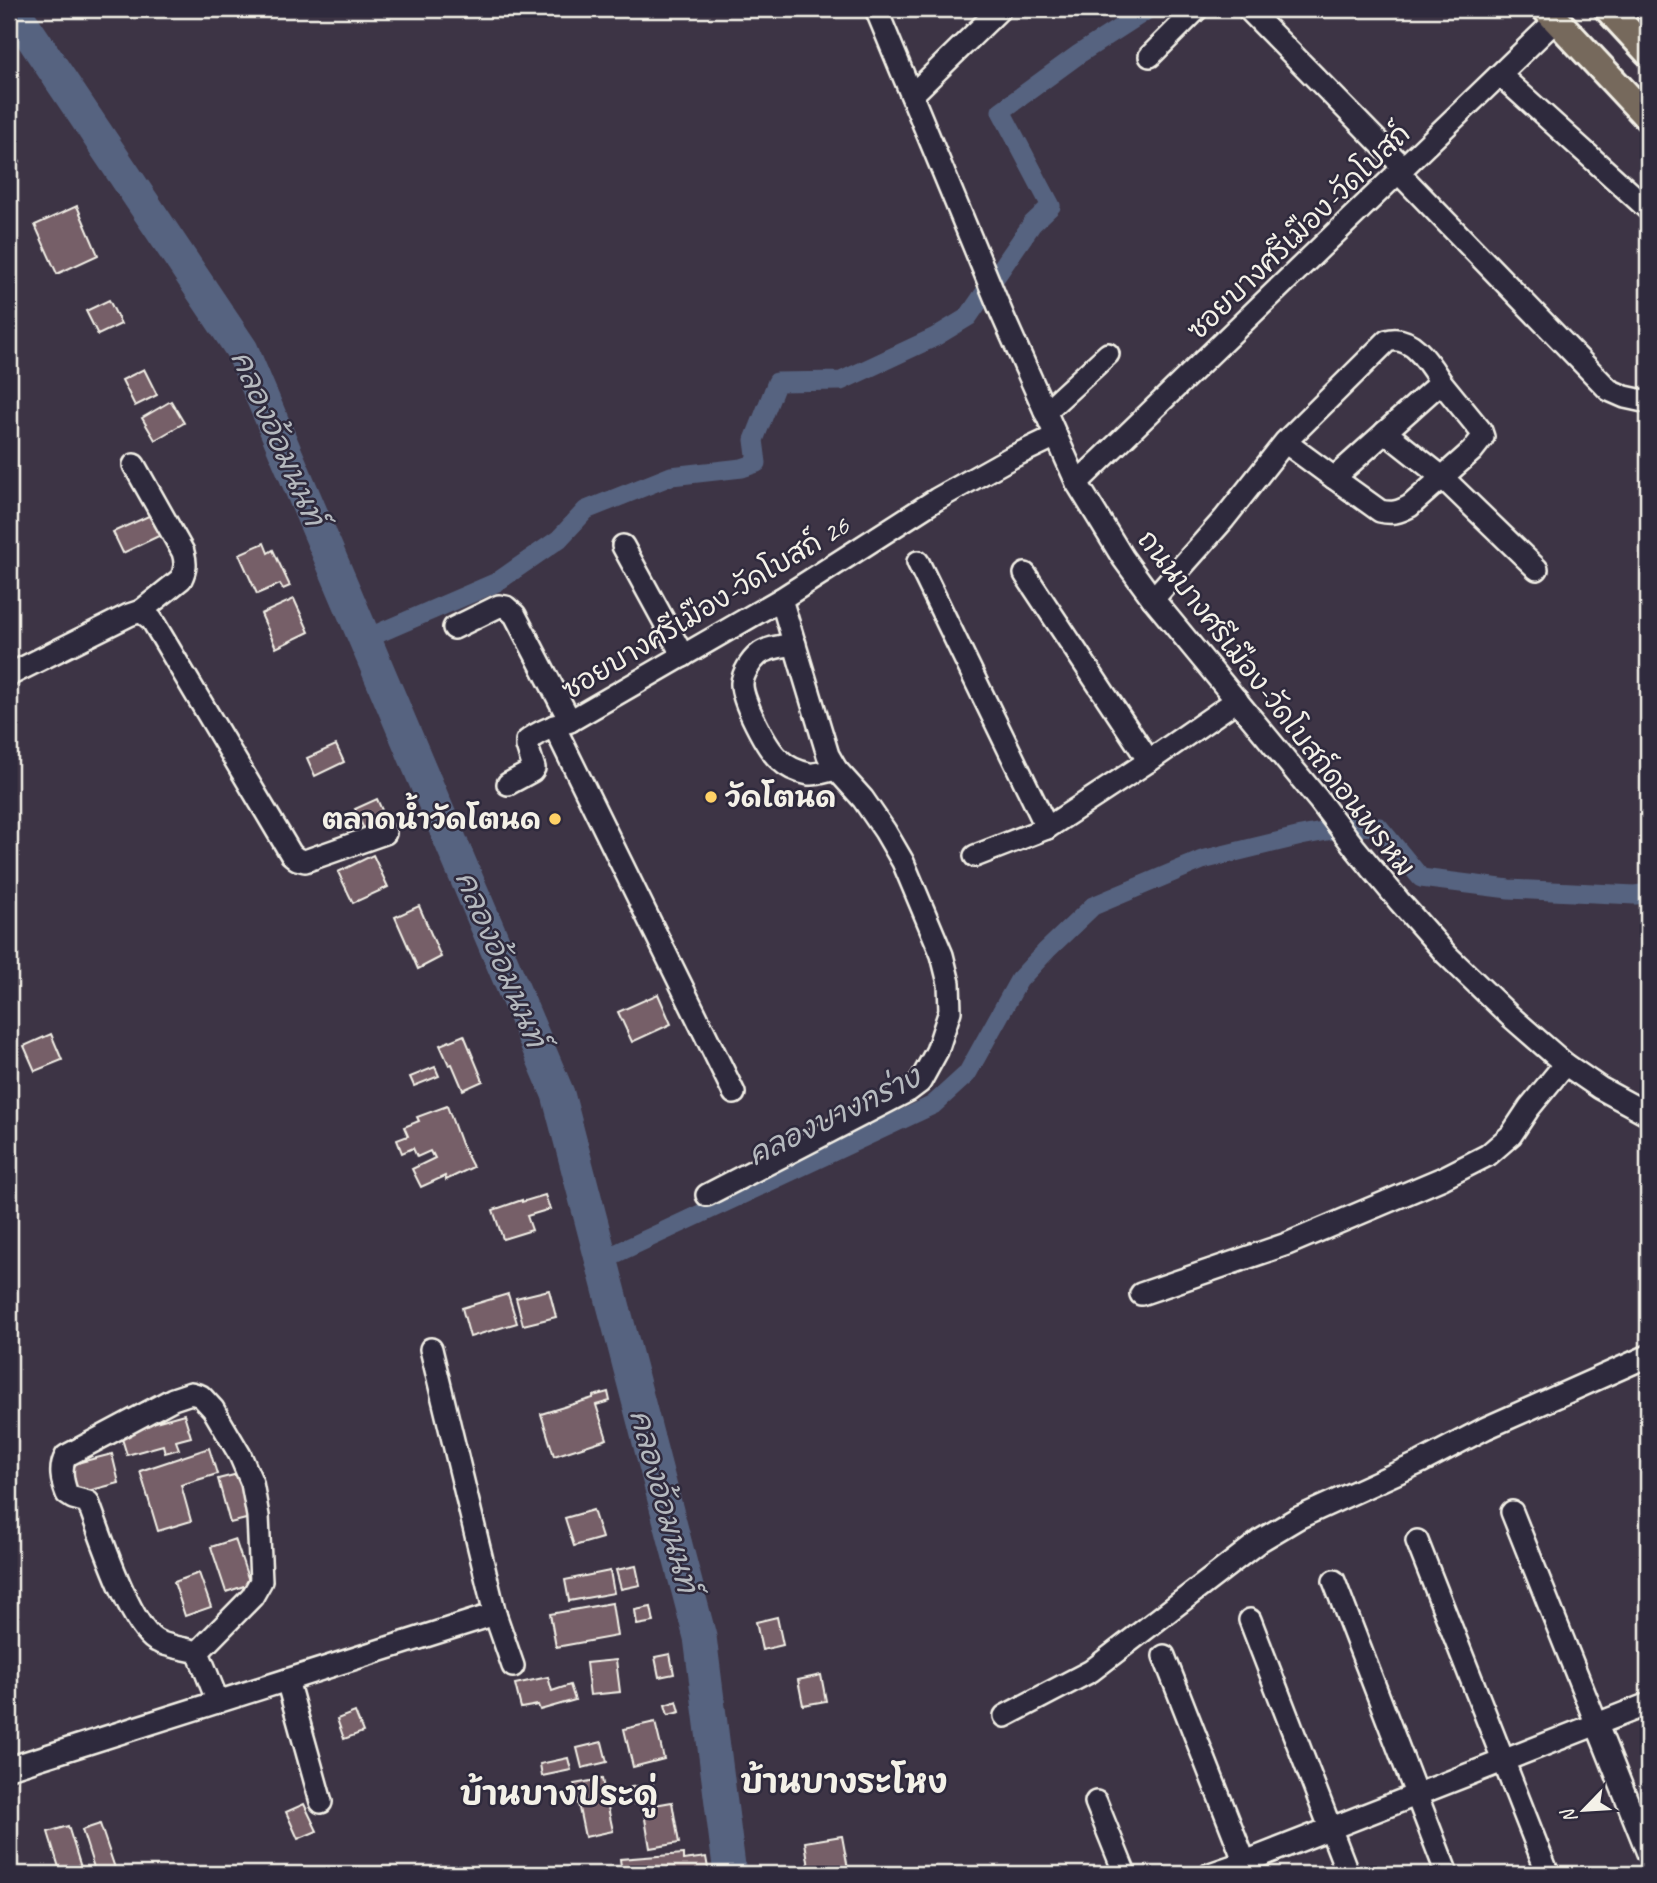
<svg xmlns="http://www.w3.org/2000/svg" width="1657" height="1883" viewBox="0 0 1657 1883" font-family="Caveat,'Playpen Sans Thai',sans-serif">
<style>
.lines{fill:none;stroke-linecap:round;stroke-linejoin:round}
.canal{stroke:#576480;stroke-width:19}
.river{stroke:#576480;stroke-width:33}
.building{fill:#765e67;stroke:#f4f1e8;stroke-width:2}
.minor-casing{stroke:#f4f1e8;stroke-width:26}
.major-casing{stroke:#f4f1e8;stroke-width:32}
.minor{stroke:#2f2a3d;stroke-width:21}
.major{stroke:#76695c;stroke-width:26}
.poi-dot{fill:#ffd166;stroke:#2f2a3d;stroke-width:2.5}
.labels{text-anchor:middle;stroke-width:5;stroke-linejoin:round;paint-order:stroke}
.street-label{font-size:28px;fill:#f4f1e8;stroke:#2f2a3d}
.poi-label{font-size:28px;font-weight:bold;fill:#f4f1e8;stroke:#2f2a3d;text-anchor:start}
.water-label{font-size:30px;font-style:italic;fill:#b5b9be;stroke:#2f2a3d}
.quarter-label{font-size:32px;font-weight:bold;fill:#f4f1e8;stroke:#2f2a3d}
</style>
<rect width="100%" height="100%" fill="#3d3445"/>
<filter id="ink" filterUnits="userSpaceOnUse"><feTurbulence type="fractalNoise" baseFrequency=".0143" numOctaves="2"/><feDisplacementMap in="SourceGraphic" scale="14" xChannelSelector="R" yChannelSelector="G"/><feConvolveMatrix kernelMatrix="1 2 1 2 8 2 1 2 1" color-interpolation-filters="sRGB"/></filter>
<g filter="url(#ink)">
<g class="lines">
<!-- canal -->
<g class="canal">
<path d="M365,639L497,582L559,539L586,510L671,476L742,468L757,463L754,440L777,382L841,381L935,337L968,317L1032,224L1051,206L1001,111L1079,54L1149,9"/>
<path d="M602,1260L933,1105L967,1074L1019,980L1047,950L1093,906L1202,860L1301,836L1353,826L1379,827L1421,878L1509,889L1635,895L1648,893"/>
</g>
<!-- river -->
<path class="river" d="M13,9L242,350L558,1094L700,1637L730,1874"/>
</g>
<!-- building -->
<g class="building">
<path d="M9,147L20,162L9,171Z"/>
<path d="M77,206L98,255L57,274L35,225Z"/>
<path d="M109,300L121,324L98,335L86,311Z"/>
<path d="M144,369L157,395L135,406L122,380Z"/>
<path d="M171,401L184,423L155,440L142,418Z"/>
<path d="M153,514L163,534L123,553L113,532Z"/>
<path d="M264,543L268,553L273,550L290,586L283,589L280,584L257,594L239,554Z"/>
<path d="M294,599L309,632L276,648L261,614Z"/>
<path d="M336,745L344,762L315,776L307,758Z"/>
<path d="M377,799L389,826L367,836L355,809Z"/>
<path d="M373,855L388,887L353,903L338,872Z"/>
<path d="M419,906L441,957L418,969L395,917Z"/>
<path d="M658,994L671,1024L632,1042L618,1012Z"/>
<path d="M51,1034L62,1060L35,1071L24,1046Z"/>
<path d="M464,1035L483,1081L463,1090L452,1064L449,1065L440,1045Z"/>
<path d="M435,1067L439,1076L414,1086L410,1077Z"/>
<path d="M447,1106L461,1144L473,1167L446,1180L445,1176L421,1187L412,1169L435,1158L433,1154L432,1155L430,1151L417,1157L413,1148L402,1153L397,1140L408,1136L404,1127L419,1121L417,1117Z"/>
<path d="M545,1195L550,1209L527,1216L532,1230L503,1239L493,1210L522,1200V1202Z"/>
<path d="M549,1290L556,1317L523,1325L516,1298Z"/>
<path d="M508,1294L517,1323L470,1337L462,1308Z"/>
<path d="M608,1392L610,1401L596,1405L607,1439L554,1456L541,1414L593,1398V1396Z"/>
<path d="M184,1414L191,1437L176,1441L179,1449L165,1453L163,1445L127,1455L120,1432Z"/>
<path d="M209,1448L217,1474L181,1485L191,1521L158,1531L140,1471Z"/>
<path d="M112,1454L119,1483L76,1494L69,1465Z"/>
<path d="M242,1473L254,1517L230,1523L218,1479Z"/>
<path d="M593,1510L602,1538L574,1546L565,1518Z"/>
<path d="M235,1539L250,1584L226,1592L211,1547Z"/>
<path d="M636,1566L640,1585L621,1589L616,1570Z"/>
<path d="M610,1571L614,1593L569,1601L565,1580Z"/>
<path d="M199,1573L211,1607L185,1616L174,1582Z"/>
<path d="M612,1603L617,1636L556,1647L550,1614Z"/>
<path d="M651,1607L654,1622L637,1625L635,1610Z"/>
<path d="M777,1617L783,1645L762,1650L756,1622Z"/>
<path d="M670,1654L674,1674L659,1677L655,1657Z"/>
<path d="M616,1660L620,1692L590,1695L586,1663Z"/>
<path d="M821,1675L826,1701L803,1705L798,1680Z"/>
<path d="M548,1677L552,1691L570,1685L575,1700L540,1710L538,1705L521,1708L515,1684Z"/>
<path d="M677,1701L680,1712L668,1715L665,1705Z"/>
<path d="M355,1712L363,1732L344,1739L337,1719Z"/>
<path d="M655,1722L664,1759L633,1767L624,1729Z"/>
<path d="M602,1742L607,1762L582,1768L577,1748Z"/>
<path d="M568,1758L571,1770L542,1776L540,1764Z"/>
<path d="M602,1779L613,1831L585,1837L574,1784Z"/>
<path d="M653,1784L655,1801L634,1804L631,1787Z"/>
<path d="M672,1802L679,1843L650,1848L643,1807Z"/>
<path d="M304,1804L317,1831L298,1839L286,1812Z"/>
<path d="M100,1824L117,1874H96L82,1830Z"/>
<path d="M68,1826L83,1874H61L48,1832Z"/>
<path d="M842,1836L849,1874H810L805,1842Z"/>
<path d="M683,1854V1860L706,1857L709,1874H622L620,1859Z"/>
</g>
<g class="lines">
<defs>
<g id="minor">
<path d="M876,9L1002,314L1077,483L1123,558L1153,599L1318,799L1356,849L1399,901L1447,955L1509,1015L1565,1064L1600,1088L1648,1114"/>
<path d="M1248,9L1404,168"/>
<path d="M1150,56L1197,9"/>
<path d="M1500,75L1648,209"/>
<path d="M912,95L1000,9"/>
<path d="M1399,173L1609,390L1625,397L1648,402"/>
<path d="M1045,412L1108,354"/>
<path d="M1385,432L1442,477L1537,569"/>
<path d="M134,465L183,552C186,562 186,569 181,579L141,611"/>
<path d="M1334,478L1380,511C1392,514 1399,512 1410,506L1472,451L1483,437L1481,431L1441,382"/>
<path d="M1077,483L1557,19"/>
<path d="M623,546L683,656"/>
<path d="M918,562L1047,828"/>
<path d="M1025,574L1149,761"/>
<path d="M1153,599L1224,519L1285,442L1387,341C1412,333 1430,365 1441,382L1334,478L1285,442"/>
<path d="M454,628L499,606L506,607L515,615L570,721"/>
<path d="M795,644C784,646 767,647 758,655C751,661 743,673 742,683C741,699 767,750 780,760C787,767 799,772 809,774C817,775 827,771 836,769"/>
<path d="M9,675L129,615L141,611L152,620L291,854L297,859L305,861L385,833"/>
<path d="M554,726L734,1093"/>
<path d="M508,784L532,771L534,768L527,746V741C539,731 555,726 570,721L781,599L937,499L1012,457L1056,436"/>
<path d="M975,856L1047,828L1149,761L1237,700"/>
<path d="M707,1195L908,1091L920,1082L937,1051L950,1011L949,983L942,955L903,862L885,831L863,799L836,769L828,755L781,599"/>
<path d="M1141,1294L1287,1244L1443,1178L1488,1155L1511,1135L1529,1108L1565,1064"/>
<path d="M431,1349L495,1614L513,1666"/>
<path d="M1512,1512L1648,1853"/>
<path d="M1417,1541L1548,1874"/>
<path d="M1334,1581L1447,1874"/>
<path d="M1250,1620L1348,1874"/>
<path d="M198,1652L252,1597L261,1581L258,1516L252,1483L240,1455L213,1409L201,1396L191,1393L173,1399L66,1456C59,1468 62,1481 67,1494L73,1498L88,1502C100,1533 129,1624 155,1640C165,1646 186,1649 198,1652L218,1702"/>
<path d="M1164,1656L1249,1873"/>
<path d="M287,1680L321,1802"/>
<path d="M1005,1716L1091,1671L1261,1540L1298,1518L1421,1462L1486,1428L1648,1356"/>
<path d="M9,1768L495,1614"/>
<path d="M1096,1802L1125,1874"/>
<path d="M1210,1874L1245,1862L1648,1704"/>
</g>
<g id="major">
<path d="M1546,9L1648,118"/>
<path d="M1608,9L1648,52"/>
</g>
</defs>
<!-- minor casing -->
<use href="#minor" class="minor-casing"/>
<!-- major casing -->
<use href="#major" class="major-casing"/>
<!-- minor -->
<use href="#minor" class="minor"/>
<!-- major -->
<use href="#major" class="major"/>
</g>
</g>
<!-- markers -->
<g class="poi-dot">
<circle cx="711" cy="797" r="7"/>
<circle cx="555" cy="819" r="7"/>
</g>
<g class="labels">
<!-- street labels -->
<g class="street-label">
<text transform="translate(1298 231) rotate(-44)" y="10">ซอยบางศรีเมือง-วัดโบสถ์</text>
<text transform="translate(705 607) rotate(-31)" y="10">ซอยบางศรีเมือง-วัดโบสถ์ 26</text>
<text transform="translate(1277 703) rotate(52)" y="10">ถนนบางศรีเมือง-วัดโบสถ์ดอนพรหม</text>
</g>
<!-- poi labels -->
<g class="poi-label">
<text x="725" y="807">วัดโตนด</text>
<text x="541" y="829" text-anchor="end">ตลาดน้ำวัดโตนด</text>
</g>
<!-- water labels -->
<g class="water-label">
<text transform="translate(278 438) rotate(66)" y="10">คลองอ้อมนนท์</text>
<text transform="translate(501 959) rotate(67)" y="10">คลองอ้อมนนท์</text>
<text transform="translate(834 1116) rotate(-26)" y="10">คลองบางกร่าง</text>
<text transform="translate(664 1501) rotate(75)" y="10">คลองอ้อมนนท์</text>
</g>
<!-- quarter labels -->
<g class="quarter-label">
<text x="844" y="1793">บ้านบางระโหง</text>
<text x="559" y="1805">บ้านบางประดู่</text>
</g>
</g>
<!-- margin -->
<rect width="1657" height="1883" fill="none" stroke="#2f2a3d" stroke-width="35"/>
<rect x="18" y="18" width="1622" height="1848" fill="none" stroke="#f4f1e8" stroke-width="2.5" filter="url(#ink)"/>
<!-- north arrow -->
<g transform="translate(1584 1810) rotate(245)" stroke="#2f2a3d" stroke-width="5" paint-order="stroke">
<path d="M0-5L12 26L0 18L-12 26Z" fill="#f4f1e8"/>
<text y="-10" font-size="19" font-weight="bold" text-anchor="middle" fill="#f4f1e8">N</text>
</g>
</svg>
